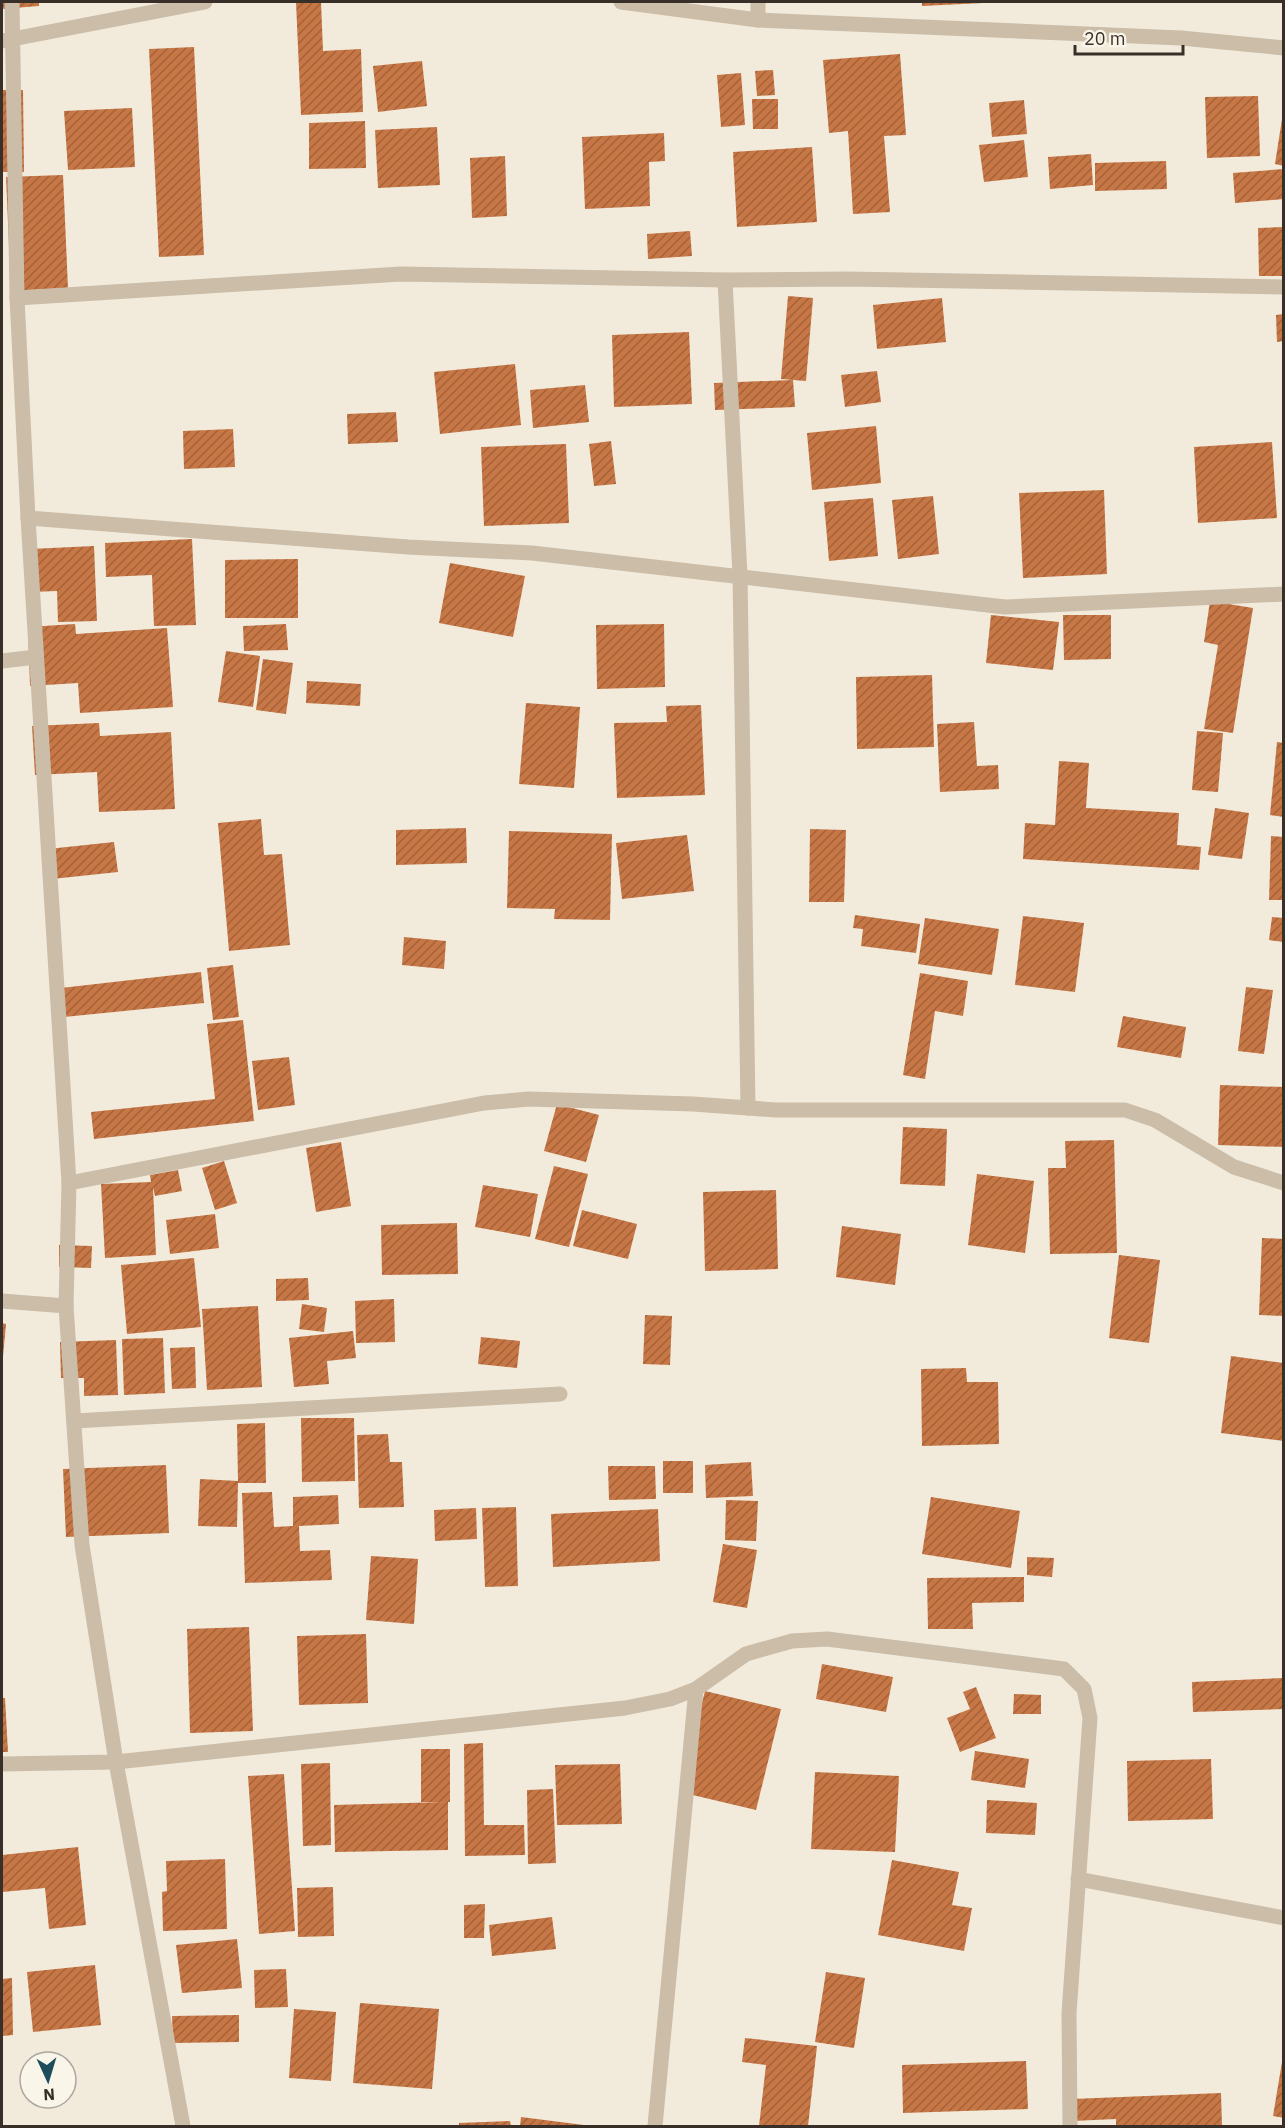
<svg xmlns="http://www.w3.org/2000/svg" width="1285" height="2128" viewBox="0 0 1285 2128" font-family="'IBM Plex Sans',sans-serif">
<style>
.building{fill:url(#building-hatch)}
.lines{fill:none;stroke-linecap:round;stroke-linejoin:round}
.minor{stroke:#cbbda8;stroke-width:15}
</style>
<defs>
<pattern id="building-hatch" width="6" height="6" patternUnits="userSpaceOnUse" patternTransform="scale(1.5)"><rect width="6" height="6" fill="#c77745"/><path d="M-1 1l2-2M0 6l6-6M5 7l2-2" fill="none" stroke="#a3623a"/></pattern>
</defs>
<rect width="100%" height="100%" fill="#f2ebdc"/>
<!-- building -->
<g class="building">
<path d="M2,2H39V6L2,9Z"/>
<path d="M296,2H321L323,51L361,49L363,112L301,115Z"/>
<path d="M922,2H983V3L922,6Z"/>
<path d="M194,47L204,255L159,257L149,49Z"/>
<path d="M900,54L906,135L884,136L890,212L853,214L848,131L829,133L823,60Z"/>
<path d="M422,61L427,106L378,112L373,66Z"/>
<path d="M773,70L775,95L757,96L755,71Z"/>
<path d="M741,73L745,125L721,127L717,75Z"/>
<path d="M2,90H23L24,172H2Z"/>
<path d="M1258,96L1260,156L1207,158L1205,97Z"/>
<path d="M752,99H778V129H753Z"/>
<path d="M1024,100L1027,134L992,137L989,103Z"/>
<path d="M132,108L135,167L68,170L64,111Z"/>
<path d="M1282,119H1284V166L1275,164Z"/>
<path d="M365,121L366,168L309,169V123Z"/>
<path d="M437,127L440,185L378,188L375,130Z"/>
<path d="M664,133L665,161L649,162L650,206L585,209L582,137Z"/>
<path d="M1024,140L1028,177L984,182L979,145Z"/>
<path d="M812,147L817,222L737,227L733,152Z"/>
<path d="M1091,154L1093,185L1050,189L1048,157Z"/>
<path d="M505,156L507,216L472,218L470,158Z"/>
<path d="M1166,161L1167,189L1095,191V163Z"/>
<path d="M1284,169V199L1235,203L1233,173Z"/>
<path d="M63,175L68,288L11,291L6,177Z"/>
<path d="M1284,227V276H1259L1258,228Z"/>
<path d="M690,231L692,256L648,259L647,234Z"/>
<path d="M788,296L813,298L806,381L781,379Z"/>
<path d="M942,298L946,342L877,349L873,305Z"/>
<path d="M1284,314V341L1277,342L1276,315Z"/>
<path d="M689,332L692,404L614,407L612,335Z"/>
<path d="M515,364L521,425L440,434L434,372Z"/>
<path d="M877,371L881,402L845,407L841,375Z"/>
<path d="M793,380L795,407L715,410L714,383Z"/>
<path d="M585,385L589,422L533,428L530,390Z"/>
<path d="M396,412L398,442L348,444L347,414Z"/>
<path d="M876,426L881,483L812,490L807,433Z"/>
<path d="M233,429L235,467L184,469L183,431Z"/>
<path d="M611,441L616,484L594,486L589,444Z"/>
<path d="M1272,442L1277,518L1198,523L1194,447Z"/>
<path d="M566,444L569,523L484,526L481,447Z"/>
<path d="M1104,490L1107,574L1023,578L1019,493Z"/>
<path d="M933,496L939,554L898,559L892,500Z"/>
<path d="M873,498L878,556L829,561L824,502Z"/>
<path d="M192,539L196,625L154,626L152,575L106,577L105,543Z"/>
<path d="M94,546L97,621L58,622L57,591L32,592L30,549Z"/>
<path d="M298,559V618H225V560Z"/>
<path d="M450,563L525,576L513,637L439,623Z"/>
<path d="M1210,601L1253,608L1233,733L1204,729L1218,645L1204,642Z"/>
<path d="M991,615L1059,622L1053,670L986,663Z"/>
<path d="M1063,615H1111V659L1064,660Z"/>
<path d="M75,624L76,634L167,628L173,707L80,713L78,683L30,686L28,627Z"/>
<path d="M286,624L288,650L244,651L243,626Z"/>
<path d="M664,624L665,687L597,689L596,625Z"/>
<path d="M226,651L260,656L253,707L218,702Z"/>
<path d="M263,659L293,663L286,714L256,710Z"/>
<path d="M932,675L934,747L857,749L856,677Z"/>
<path d="M307,681L361,684L360,706L306,703Z"/>
<path d="M526,703L580,707L574,788L519,784Z"/>
<path d="M701,705L705,795L617,798L614,723L667,722L666,706Z"/>
<path d="M974,722L977,766L998,765L999,789L940,792L937,724Z"/>
<path d="M99,723L100,736L171,732L175,809L99,812L97,772L35,775L32,726Z"/>
<path d="M1197,731L1223,733L1218,792L1192,790Z"/>
<path d="M1277,742L1284,743V817L1270,815Z"/>
<path d="M1059,761L1089,763L1086,808L1179,813L1177,845L1201,847L1199,870L1023,859L1025,823L1055,825Z"/>
<path d="M1215,808L1249,813L1242,859L1208,855Z"/>
<path d="M261,819L264,855L282,854L290,945L229,951L218,823Z"/>
<path d="M466,828L467,863L396,865V830Z"/>
<path d="M810,829L846,830L844,902H809Z"/>
<path d="M509,831L612,834L610,920L554,919L555,909L507,908Z"/>
<path d="M687,835L694,891L622,899L616,843Z"/>
<path d="M1271,836L1284,837V900H1269Z"/>
<path d="M114,842L118,872L52,879L48,849Z"/>
<path d="M855,915L920,924L916,953L861,946L863,929L853,928Z"/>
<path d="M1023,916L1084,923L1075,992L1015,985Z"/>
<path d="M1272,917L1284,918V942L1269,940Z"/>
<path d="M925,918L999,929L992,975L918,964Z"/>
<path d="M404,937L446,941L444,969L402,965Z"/>
<path d="M233,965L239,1017L213,1020L207,968Z"/>
<path d="M201,972L204,1003L64,1017L61,988Z"/>
<path d="M920,973L968,981L963,1016L935,1011L925,1079L903,1075Z"/>
<path d="M1246,987L1273,990L1264,1054L1238,1051Z"/>
<path d="M1123,1016L1186,1027L1181,1058L1117,1047Z"/>
<path d="M243,1020L254,1121L94,1139L91,1112L215,1099L207,1024Z"/>
<path d="M289,1057L295,1105L258,1110L252,1061Z"/>
<path d="M1220,1085L1284,1087V1147L1218,1145Z"/>
<path d="M557,1104L599,1115L586,1162L544,1151Z"/>
<path d="M903,1127L947,1129L945,1186L900,1184Z"/>
<path d="M1114,1140L1117,1253L1050,1254L1048,1168H1066L1065,1141Z"/>
<path d="M341,1142L351,1206L316,1212L306,1148Z"/>
<path d="M224,1161L237,1203L215,1210L202,1168Z"/>
<path d="M554,1166L588,1174L569,1247L535,1239Z"/>
<path d="M178,1170L182,1191L155,1196L153,1187L156,1255L105,1258L101,1184L151,1182L150,1175Z"/>
<path d="M977,1174L1034,1181L1025,1253L968,1245Z"/>
<path d="M483,1185L538,1194L530,1237L475,1227Z"/>
<path d="M776,1190L778,1269L705,1271L703,1192Z"/>
<path d="M582,1210L637,1224L628,1259L573,1246Z"/>
<path d="M215,1214L219,1248L170,1254L166,1220Z"/>
<path d="M457,1223L458,1274L382,1275L381,1225Z"/>
<path d="M842,1226L901,1234L895,1285L836,1277Z"/>
<path d="M1262,1238L1284,1239V1316L1259,1315Z"/>
<path d="M59,1245L92,1246L91,1268L59,1267Z"/>
<path d="M1119,1255L1160,1260L1149,1343L1109,1338Z"/>
<path d="M194,1258L201,1327L127,1334L121,1265Z"/>
<path d="M308,1278L309,1300L276,1301V1279Z"/>
<path d="M394,1299L395,1342L356,1343L355,1301Z"/>
<path d="M302,1304L327,1308L324,1332L299,1329Z"/>
<path d="M258,1306L262,1387L207,1390L202,1309Z"/>
<path d="M645,1315L672,1316L670,1365L643,1364Z"/>
<path d="M2,1323L6,1324L3,1357H2Z"/>
<path d="M353,1331L356,1358L327,1361L329,1384L294,1387L289,1338Z"/>
<path d="M481,1337L520,1341L517,1368L478,1364Z"/>
<path d="M163,1338L165,1393L124,1395L122,1339Z"/>
<path d="M116,1340L118,1395L84,1396V1378H61L60,1342Z"/>
<path d="M195,1347L196,1388L172,1389L170,1348Z"/>
<path d="M1231,1356L1284,1363V1441L1221,1433Z"/>
<path d="M966,1368L967,1382H998L999,1444L922,1446L921,1369Z"/>
<path d="M301,1418H354L355,1481L302,1482Z"/>
<path d="M265,1423L266,1483H238L237,1527L198,1526L200,1479L238,1481L237,1424Z"/>
<path d="M388,1434L390,1462H402L404,1507L359,1508L357,1435Z"/>
<rect x="663" y="1461" width="30" height="32"/>
<path d="M751,1462L753,1496L706,1498L705,1465Z"/>
<path d="M166,1465L169,1533L66,1537L63,1469Z"/>
<path d="M608,1466H655L656,1499L609,1500Z"/>
<path d="M272,1492L274,1527L293,1526V1497L338,1495L339,1524L299,1526L300,1551L330,1550L332,1580L245,1583L242,1493Z"/>
<path d="M931,1497L1020,1511L1011,1568L922,1554Z"/>
<path d="M726,1500L758,1501L756,1541L725,1540Z"/>
<path d="M516,1507L518,1586L485,1587L482,1508Z"/>
<path d="M476,1508L477,1539L435,1541L434,1510Z"/>
<path d="M658,1509L660,1561L553,1567L551,1514Z"/>
<path d="M723,1544L757,1550L747,1608L713,1602Z"/>
<path d="M371,1556L418,1559L414,1624L366,1620Z"/>
<path d="M1027,1557L1054,1558L1052,1577L1027,1575Z"/>
<path d="M1024,1577V1602L972,1603L973,1629H928L927,1578Z"/>
<path d="M249,1627L253,1731L190,1733L187,1629Z"/>
<path d="M366,1634L368,1703L299,1705L297,1636Z"/>
<path d="M822,1664L893,1677L886,1712L816,1699Z"/>
<path d="M1284,1678V1709L1193,1712L1192,1682Z"/>
<path d="M976,1687L996,1738L960,1752L947,1718L970,1709L963,1692Z"/>
<path d="M705,1691L781,1709L756,1810L680,1792Z"/>
<path d="M1014,1694L1041,1695V1714H1013Z"/>
<path d="M2,1698H5L8,1752H2Z"/>
<path d="M483,1743L484,1825H524L525,1855L465,1856L464,1744Z"/>
<path d="M421,1749H450V1802H448V1850L335,1852L334,1805L444,1802H421Z"/>
<path d="M975,1751L1029,1759L1025,1788L971,1780Z"/>
<path d="M1211,1759L1213,1819L1128,1821L1127,1761Z"/>
<path d="M330,1763L331,1845L303,1846L301,1764Z"/>
<path d="M620,1764L622,1824L557,1825L555,1765Z"/>
<path d="M815,1772L899,1776L895,1852L811,1849Z"/>
<path d="M284,1774L295,1931L259,1934L248,1776Z"/>
<path d="M553,1789L556,1863L528,1864L527,1790Z"/>
<path d="M987,1800L1037,1803L1035,1835L986,1833Z"/>
<path d="M78,1847L86,1925L49,1929L45,1888L2,1892V1855Z"/>
<path d="M225,1859L227,1929L163,1931L162,1892L167,1891L166,1861Z"/>
<path d="M892,1860L959,1872L952,1905L972,1908L964,1951L878,1935Z"/>
<path d="M333,1887L334,1936L298,1937L297,1888Z"/>
<path d="M485,1904L484,1938H464V1905Z"/>
<path d="M552,1917L556,1949L492,1956L489,1925Z"/>
<path d="M237,1939L242,1988L182,1993L176,1945Z"/>
<path d="M95,1965L101,2025L33,2032L27,1972Z"/>
<path d="M286,1969L288,2007L255,2008L254,1970Z"/>
<path d="M826,1972L865,1978L854,2048L815,2042Z"/>
<path d="M12,1978L13,2035L2,2036V1979Z"/>
<path d="M360,2003L439,2009L432,2089L353,2083Z"/>
<path d="M294,2009L336,2012L331,2081L289,2078Z"/>
<path d="M239,2015V2042L173,2043L172,2016Z"/>
<path d="M745,2038L817,2046L808,2126H759L766,2065L742,2062Z"/>
<path d="M1026,2061L1028,2109L903,2113L902,2065Z"/>
<path d="M1282,2062H1284V2118L1273,2116Z"/>
<path d="M1221,2093L1222,2126H1116V2119L1073,2121L1072,2099Z"/>
<path d="M521,2117L584,2125V2126H520Z"/>
<path d="M510,2121L511,2126H459V2123Z"/>
</g>
<g class="lines">
<!-- minor -->
<g class="minor">
<path d="M12,2L17,298L28,518L69,1183L66,1306L82,1545L116,1762L183,2126"/>
<path d="M621,2L758,20L1181,38L1284,48"/>
<path d="M758,20V2"/>
<path d="M2,41L205,2"/>
<path d="M725,280L740,575L748,1108"/>
<path d="M17,298L401,274L725,280L848,279L1284,287"/>
<path d="M28,518L408,547L532,553L1005,607L1284,594"/>
<path d="M2,661L36,657"/>
<path d="M69,1183L484,1103L529,1099L693,1104L776,1110H1125L1155,1120L1234,1167L1284,1183"/>
<path d="M2,1301L66,1306"/>
<path d="M74,1421L560,1394"/>
<path d="M2,1764L116,1762L625,1708L670,1699L696,1689L746,1654L792,1641L827,1639L1064,1669L1084,1689L1090,1718L1069,2013L1070,2126"/>
<path d="M1078,1879L1284,1918"/>
<path d="M655,2126L696,1689"/>
</g>
</g>
<!-- border -->
<rect width="1285" height="2128" fill="none" stroke="#382f28" stroke-width="6"/>
<!-- north arrow -->
<g transform="translate(48 2080) rotate(176)"><circle r="28" fill="#faf5e9" stroke="#aca69c" stroke-width="1.5"/>
<path d="M0-4.5L10 22L0 15L-10 22Z" fill="#1d4d5a"/>
<text y="-9" font-size="16" font-weight="bold" text-anchor="middle" fill="#382f28">N</text>
</g>
<!-- scale -->
<path d="M1075 45v9h108v-9" fill="none" stroke="#382f28" stroke-width="3"/>
<text x="1084" y="45" font-size="18" fill="#382f28" stroke="#faf5e9" stroke-width="4.5" paint-order="stroke">20 m</text>
</svg>
